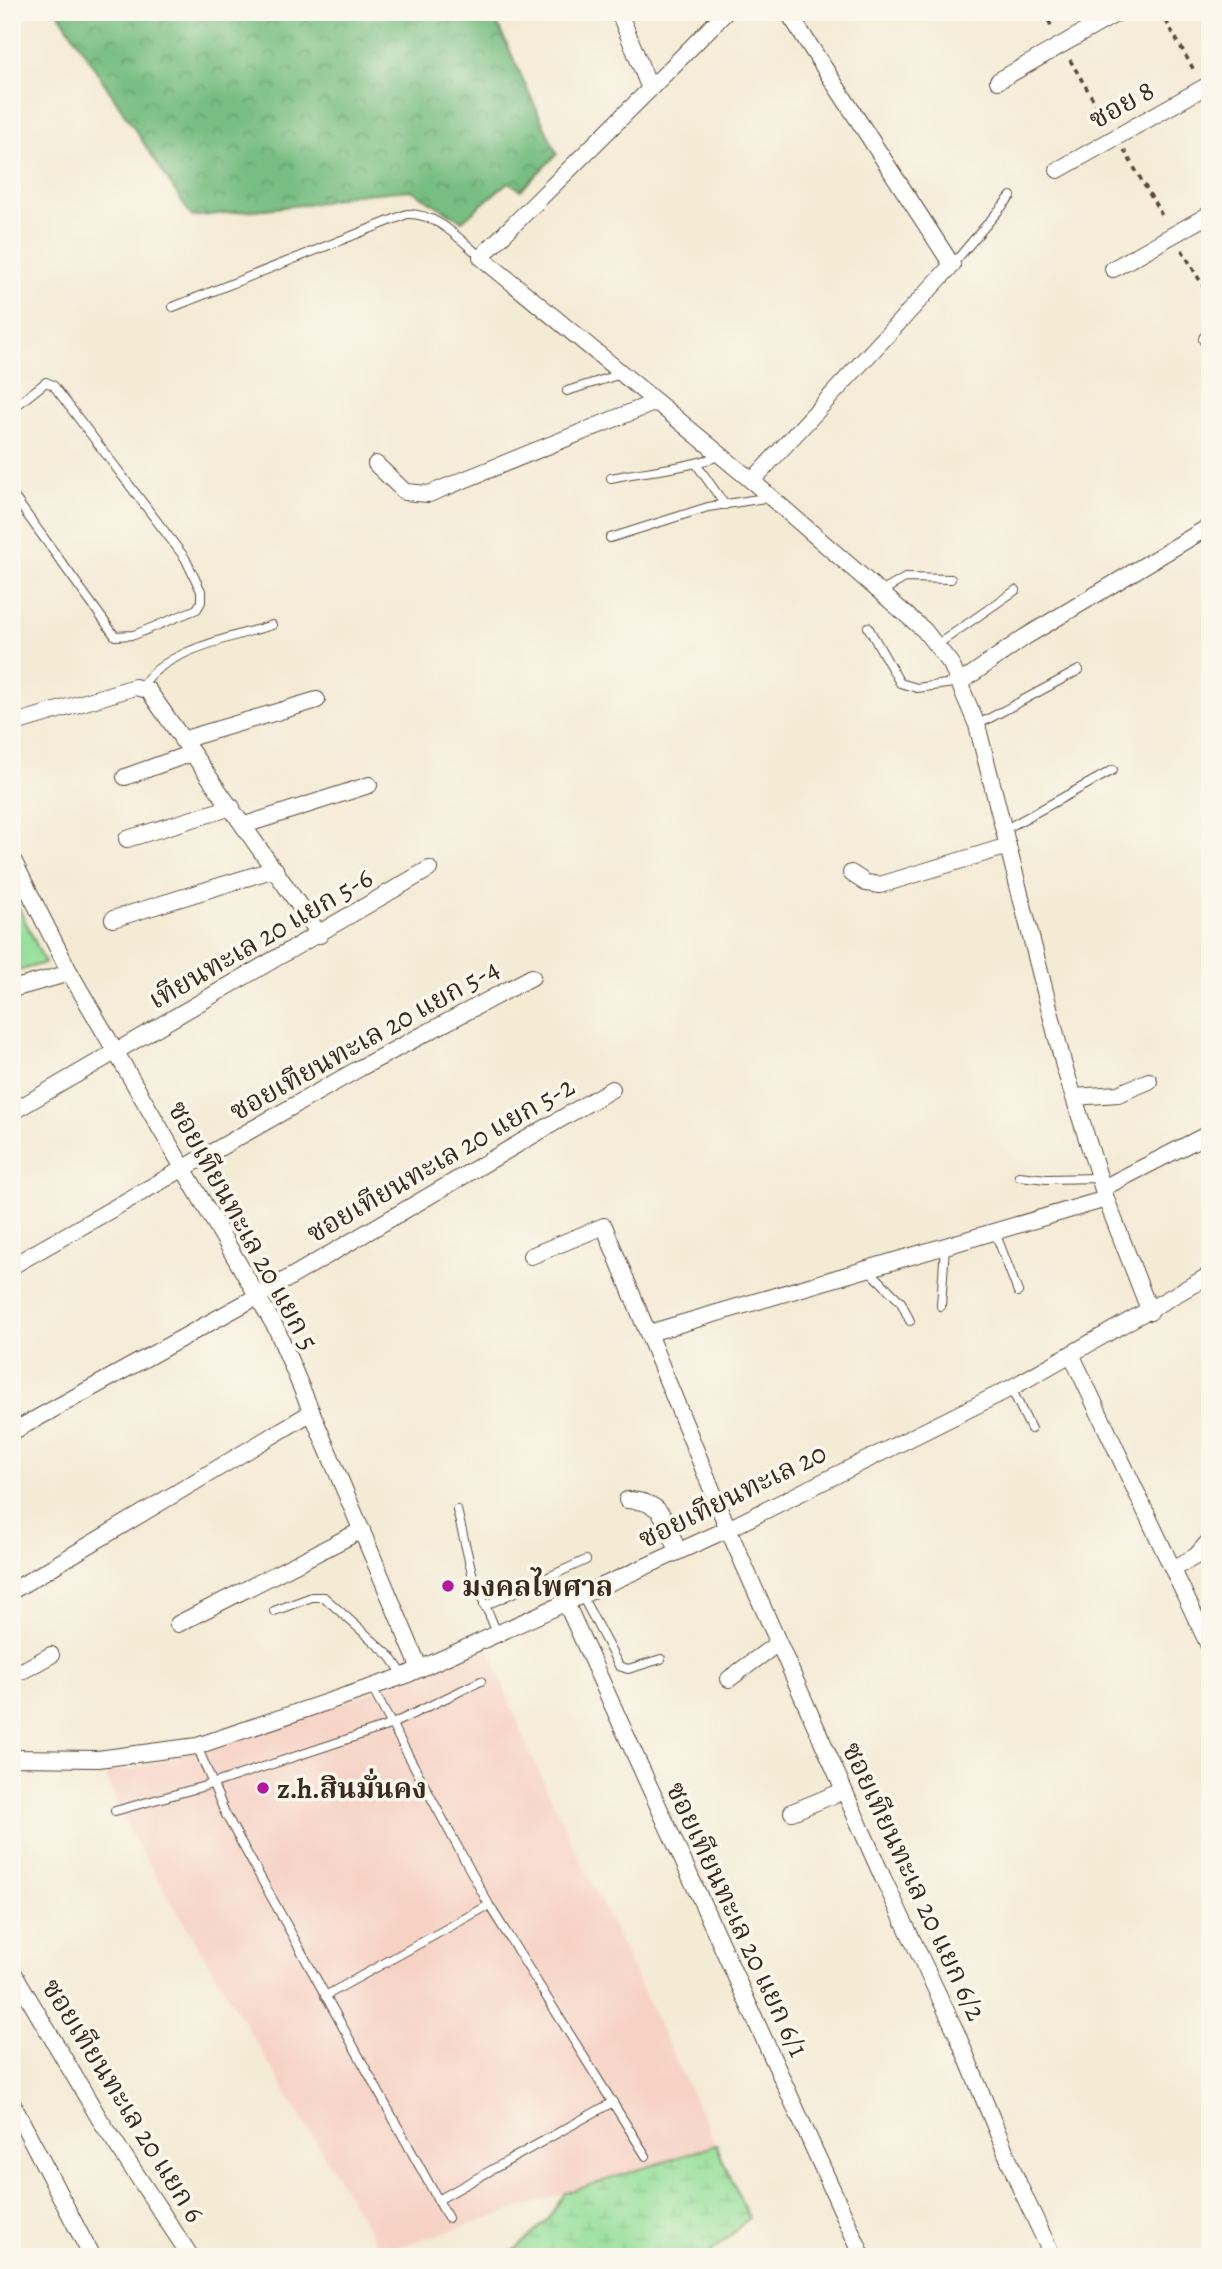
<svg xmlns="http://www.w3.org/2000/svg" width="1222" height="2269" viewBox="0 0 1222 2269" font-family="Alegreya,'Noto Serif Thai',serif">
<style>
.built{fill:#f6d2c4}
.grass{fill:#96df9a;stroke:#68845c;stroke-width:2}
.forest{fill:url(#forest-crowns);stroke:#5a7450;stroke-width:2}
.wetland{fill:url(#wetland-marsh);stroke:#68845c;stroke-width:2}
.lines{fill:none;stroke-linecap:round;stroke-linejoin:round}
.service-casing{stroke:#574739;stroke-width:10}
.minor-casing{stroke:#574739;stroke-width:18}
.path{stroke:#574739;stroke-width:3.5;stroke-dasharray:5 5;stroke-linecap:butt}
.service{stroke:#fff;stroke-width:8}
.minor{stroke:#fff;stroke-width:16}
.poi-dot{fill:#b5179e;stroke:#fbf7ec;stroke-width:2.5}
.labels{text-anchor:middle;stroke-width:7;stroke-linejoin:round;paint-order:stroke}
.street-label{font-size:28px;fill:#3b2a1e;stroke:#fbf7ec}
.poi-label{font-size:28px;font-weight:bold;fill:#3b2a1e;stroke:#fbf7ec;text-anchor:start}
</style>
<defs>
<pattern id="forest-crowns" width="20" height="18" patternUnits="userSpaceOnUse" patternTransform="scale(1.75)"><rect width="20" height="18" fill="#78be82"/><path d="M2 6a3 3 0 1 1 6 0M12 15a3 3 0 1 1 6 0" fill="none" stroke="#649b6a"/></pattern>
<pattern id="wetland-marsh" width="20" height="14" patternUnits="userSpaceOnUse" patternTransform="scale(1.75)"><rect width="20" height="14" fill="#96df9a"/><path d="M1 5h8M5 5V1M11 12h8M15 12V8" fill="none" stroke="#82c084"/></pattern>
</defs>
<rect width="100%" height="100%" fill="#fbf7ec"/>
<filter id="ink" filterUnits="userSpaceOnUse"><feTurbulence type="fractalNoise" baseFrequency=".0143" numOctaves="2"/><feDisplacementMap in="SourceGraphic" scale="14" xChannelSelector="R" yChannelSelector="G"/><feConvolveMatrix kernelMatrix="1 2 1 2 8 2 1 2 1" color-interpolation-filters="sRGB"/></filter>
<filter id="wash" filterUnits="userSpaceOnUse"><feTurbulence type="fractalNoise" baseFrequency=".00686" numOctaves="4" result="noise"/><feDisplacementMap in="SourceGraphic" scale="28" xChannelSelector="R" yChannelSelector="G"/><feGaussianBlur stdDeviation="1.57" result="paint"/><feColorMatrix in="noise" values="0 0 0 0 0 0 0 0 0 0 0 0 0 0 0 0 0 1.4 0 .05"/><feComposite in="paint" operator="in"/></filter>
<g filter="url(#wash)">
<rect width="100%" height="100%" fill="#f4ebd5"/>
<!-- built -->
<path class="built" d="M489,1648L529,1751L716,2145L382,2252L126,1826L104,1772L127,1771L301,1718Z"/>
<!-- grass -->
<path class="grass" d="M12,893L45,963L12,973Z"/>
<!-- forest -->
<path class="forest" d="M58,12H492L557,154L521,190L508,182L462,221L411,190L351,195L319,203L192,217Z"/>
<!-- wetland -->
<path class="wetland" d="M716,2145L749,2218L706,2257H507L548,2220L565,2193Z"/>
</g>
<g filter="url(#ink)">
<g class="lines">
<defs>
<g id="service">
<path d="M952,265L1011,196"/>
<path d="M173,307L407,214C437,213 459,239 481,257"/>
<path d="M567,391L621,374"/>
<path d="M12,409L46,382L53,385L185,558L201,591V602L197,609L134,635L115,636L12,494"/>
<path d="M697,465L725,505"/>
<path d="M611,478C648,470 686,469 721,455"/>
<path d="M610,538L708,507L771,497"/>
<path d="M881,592L905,578L951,579"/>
<path d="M868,627L900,683L917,688L961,682"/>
<path d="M938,644L1016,590"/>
<path d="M142,687C161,651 234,637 272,625"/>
<path d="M977,725L1079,670"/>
<path d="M1004,830L1113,770"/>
<path d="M1019,1176L1047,1179L1100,1178"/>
<path d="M995,1232L1018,1292"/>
<path d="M868,1269L901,1302L910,1321"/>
<path d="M941,1306L945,1246"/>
<path d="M1011,1388L1031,1429"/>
<path d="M457,1510L473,1577L498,1635"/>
<path d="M582,1596L619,1666L628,1669L661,1659"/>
<path d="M484,1606L586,1560"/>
<path d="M274,1611L312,1597H324L391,1657L404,1676"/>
<path d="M372,1688L489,1905L646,2156"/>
<path d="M197,1746L225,1813L448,2218"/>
<path d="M115,1811L212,1784L390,1725L481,1681"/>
<path d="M325,1996L489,1905"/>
<path d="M438,2200L613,2102"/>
</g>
<g id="minor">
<path d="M619,12L650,89L481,257L752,481L924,630L951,664L977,725L1064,1066L1106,1199L1150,1312"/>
<path d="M998,81L1119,12"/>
<path d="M650,89L726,12"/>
<path d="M1058,170L1210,84"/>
<path d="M1113,269L1210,214"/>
<path d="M1207,339L1210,338"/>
<path d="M376,464L405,492L429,494L656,402"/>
<path d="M752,481L952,265L788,12"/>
<path d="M961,682L1025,637L1210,526"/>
<path d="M12,724L135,687L148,690L320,935"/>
<path d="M182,740L317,700"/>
<path d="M125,777L192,753"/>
<path d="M245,825L369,785"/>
<path d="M127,839L232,807"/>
<path d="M12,858L70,973L277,1330L420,1669"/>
<path d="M851,873L866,883L880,885L1008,846"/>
<path d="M113,919L275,869"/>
<path d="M12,989L70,973"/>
<path d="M1074,1097L1118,1094L1149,1081"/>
<path d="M12,1112L429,869"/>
<path d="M1103,1188L1210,1133"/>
<path d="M531,1256L604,1226L728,1529L883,1878L957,2034L1020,2187L1053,2257"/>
<path d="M12,1266L360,1068L532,977"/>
<path d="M649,1333L1106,1199"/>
<path d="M1072,1356L1210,1648"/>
<path d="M12,1432L258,1296L612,1089"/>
<path d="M627,1500C665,1501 664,1520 678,1551"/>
<path d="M1173,1569L1196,1556L1210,1540"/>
<path d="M12,1591L312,1412"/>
<path d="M566,1603L863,2257"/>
<path d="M178,1624L362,1530"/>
<path d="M12,1672L24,1670L51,1655"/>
<path d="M729,1679L778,1643"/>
<path d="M12,1758L98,1759L197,1746L404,1676L728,1529L1011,1388L1210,1275"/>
<path d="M792,1812L843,1791"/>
<path d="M12,1970L99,2118L191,2257"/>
<path d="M12,2103L92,2257"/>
</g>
</defs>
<!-- service casing -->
<use href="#service" class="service-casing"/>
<!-- minor casing -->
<use href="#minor" class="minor-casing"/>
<!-- path -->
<g class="path">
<path d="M1044,12L1053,29"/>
<path d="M1161,12L1195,72"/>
<path d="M1070,60L1107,123"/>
<path d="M1124,150L1164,219"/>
<path d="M1182,250L1210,298"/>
</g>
<!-- service -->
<use href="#service" class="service"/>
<!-- minor -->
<use href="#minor" class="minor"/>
</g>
</g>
<!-- markers -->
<g class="poi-dot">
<circle cx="448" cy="1586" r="7"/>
<circle cx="263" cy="1788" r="7"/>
</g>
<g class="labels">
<!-- street labels -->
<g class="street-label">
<text transform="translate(1121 104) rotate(-29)" y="10">ซอย 8</text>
<text transform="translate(260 938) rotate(-30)" y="10">เทียนทะเล 20 แยก 5-6</text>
<text transform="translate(364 1039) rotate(-29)" y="10">ซอยเทียนทะเล 20 แยก 5-4</text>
<text transform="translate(440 1159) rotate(-30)" y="10">ซอยเทียนทะเล 20 แยก 5-2</text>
<text transform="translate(244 1225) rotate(61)" y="10">ซอยเทียนทะเล 20 แยก 5</text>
<text transform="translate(732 1495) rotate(-26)" y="10">ซอยเทียนทะเล 20</text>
<text transform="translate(915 1881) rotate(65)" y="10">ซอยเทียนทะเล 20 แยก 6/2</text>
<text transform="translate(738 1919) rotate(65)" y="10">ซอยเทียนทะเล 20 แยก 6/1</text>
<text transform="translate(124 2100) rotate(58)" y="10">ซอยเทียนทะเล 20 แยก 6</text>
</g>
<!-- poi labels -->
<g class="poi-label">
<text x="462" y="1596">มงคลไพศาล</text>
<text x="277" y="1798">z.h.สินมั่นคง</text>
</g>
</g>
<!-- margin -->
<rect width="1222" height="2269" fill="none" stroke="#fbf7ec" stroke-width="42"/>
</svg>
